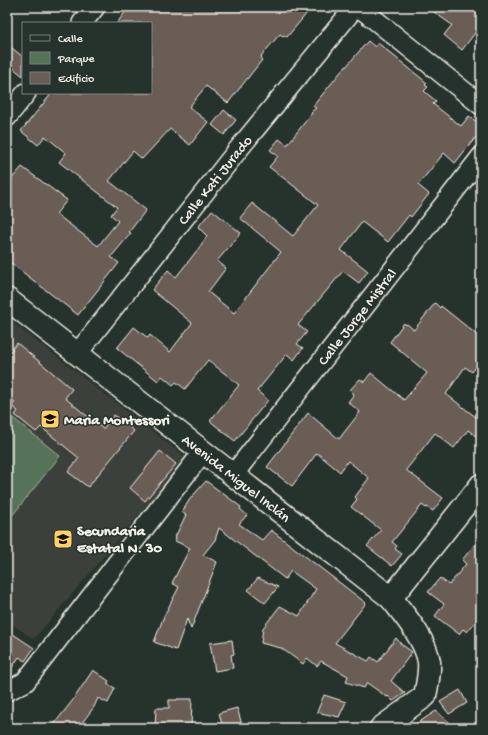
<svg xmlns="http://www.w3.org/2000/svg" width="488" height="735" viewBox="0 0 488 735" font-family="'Gochi Hand',sans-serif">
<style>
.built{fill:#3a403a}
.green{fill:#56735a;stroke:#a5b2a1}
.building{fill:#695d57;stroke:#f4f1e8}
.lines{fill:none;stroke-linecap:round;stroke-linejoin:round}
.minor-casing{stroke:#f4f1e8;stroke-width:22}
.secondary-casing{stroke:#f4f1e8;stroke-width:25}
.minor{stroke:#26332d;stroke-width:19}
.secondary{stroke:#26332d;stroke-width:22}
.labels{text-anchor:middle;stroke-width:3;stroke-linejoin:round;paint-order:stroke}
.street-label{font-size:15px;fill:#f4f1e8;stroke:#26332d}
.poi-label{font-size:15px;font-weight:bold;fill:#f4f1e8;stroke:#26332d;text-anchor:start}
</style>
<rect width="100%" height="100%" fill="#26332d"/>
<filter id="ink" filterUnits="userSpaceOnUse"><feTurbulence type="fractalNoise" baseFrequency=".025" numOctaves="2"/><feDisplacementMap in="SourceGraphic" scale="8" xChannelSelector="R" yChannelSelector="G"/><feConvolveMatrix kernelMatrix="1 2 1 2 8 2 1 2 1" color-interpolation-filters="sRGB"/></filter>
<g filter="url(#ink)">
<!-- built -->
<path class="built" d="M7,318L187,458L34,639L7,621Z"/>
<!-- green -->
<path class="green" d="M7,413L60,456L7,522Z"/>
<!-- building -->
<g class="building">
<path d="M129,7H312L287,37L284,35L283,36L280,34L261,56L262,57L261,59L262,60L228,103L206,86L189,107L208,122L190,145L170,129L142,159L133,151L109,181L146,210L129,232L131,233L111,257L119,263L78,315L7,260V184L22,167L67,200L56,214L98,246L118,221L111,215L117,207L59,162L66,153L45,136L38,145L21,131L52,93H151V23H117Z"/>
<path d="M427,7H481V25L462,50L444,35L452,25Z"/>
<path d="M368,41L375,47L378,43L427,83L425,85L428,87L424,91L436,101L433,104L461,126L469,116L481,125V131L455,163L444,153L418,185L429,194L411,217L409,215L388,242L362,222L341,250L368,271L359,283L343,271L298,325L307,332L297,344L303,348L294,360L287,354L257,391L268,400L235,441L210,421L239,385L208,360L185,389L176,382L173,385L162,376L158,381L117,348L134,327L148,338L150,335L170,352L192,323L152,290L168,270L176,277L199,248L207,236L198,227L212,210L241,233L217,261L226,268L208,292L234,313L281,252L240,218L252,203L293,236L318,205L290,183L269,167L278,156L270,150L279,139L287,145L312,113L311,112L316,108L313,106L344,68H345Z"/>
<path d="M7,44L23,57V76L7,63Z"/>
<path d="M224,110L236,120L224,135L212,125Z"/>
<path d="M435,303L440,308L441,306L481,338V361L472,372L465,367L446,394L481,421V440L468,430L454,448L435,433L406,470L443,498L433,511L427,507L426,508L422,505L392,542L397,546L395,549L402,554L392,566L367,546L381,530L351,507L357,499L355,497L369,478L348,461L340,472L317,453L292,486L267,467L308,413L339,439L360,412L348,402L354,394L350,390L360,379L364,382L371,373L404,400L427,373L390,342L404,323L406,325L407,324L414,330Z"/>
<path d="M17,343L72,389L65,398L103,429L114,415L134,431L88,487L68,472L79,458L41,427L36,432L15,415L18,411L12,406L15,402L7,395V355Z"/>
<path d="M160,451L176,464L145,501L130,488Z"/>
<path d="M206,481L241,507L240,509L247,515L239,524L262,540L271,530L366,603L335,643L368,661L371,657L378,662L396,638L401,644L412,652L391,681L405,693L393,701L388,696L387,697L367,683L364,688L346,682L348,676L321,661L317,666L307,658L303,664L281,648L261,643L263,628L280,606L299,616L316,589L291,571L285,579L219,528L215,540L203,555L217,562L191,629L187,619L176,650L154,642L164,616L179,587L172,583L190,548L175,541L176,537H175L186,515L182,512L190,499Z"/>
<path d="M481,537V615L467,632L463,629L459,634L435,616L444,604L428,592L440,578L449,585L466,564L462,560Z"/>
<path d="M258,578L278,587L265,603L248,590Z"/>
<path d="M13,634L34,648L25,661L19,657L7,675V643Z"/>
<path d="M232,640L234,654L231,655L233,668L215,671L210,643Z"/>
<path d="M93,670L109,681L107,684L115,688L108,703L98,698L94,707L78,728H51L73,700Z"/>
<path d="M460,690L467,703L449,714L440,702Z"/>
<path d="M324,695L346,702L339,717L317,712Z"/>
<path d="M177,699H192L191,728H155L156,708H169V700H177Z"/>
<path d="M237,708L243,728H223L219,713Z"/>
<path d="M436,711L456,728H410Z"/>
</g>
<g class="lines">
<defs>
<g id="minor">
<path d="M359,7L481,105"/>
<path d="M82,23L95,7"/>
<path d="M7,117L26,93"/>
<path id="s1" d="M77,354L237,151L355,7"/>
<path id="s2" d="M233,475L481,157"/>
<path d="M7,691L25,682L203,452"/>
</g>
<g id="secondary">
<path id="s3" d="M7,299L391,598C404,615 426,640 429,662C430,674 427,685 425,696L381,728"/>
<path d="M391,598L481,485"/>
</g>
</defs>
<!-- minor casing -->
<use href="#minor" class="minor-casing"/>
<!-- secondary casing -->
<use href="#secondary" class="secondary-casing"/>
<!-- minor -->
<use href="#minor" class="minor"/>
<!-- secondary -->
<use href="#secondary" class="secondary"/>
</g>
</g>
<!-- icons -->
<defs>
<symbol id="school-square" viewBox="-11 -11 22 22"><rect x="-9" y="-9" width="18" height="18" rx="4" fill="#ffd166" stroke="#26332d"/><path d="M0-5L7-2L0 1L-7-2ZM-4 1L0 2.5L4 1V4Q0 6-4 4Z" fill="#111"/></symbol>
</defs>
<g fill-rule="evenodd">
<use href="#school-square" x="39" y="408" width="22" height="22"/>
<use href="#school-square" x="52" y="528" width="22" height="22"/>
</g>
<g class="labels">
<!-- street labels -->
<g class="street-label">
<text dy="5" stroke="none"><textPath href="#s1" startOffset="222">Calle Kati Jurado</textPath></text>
<text dy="5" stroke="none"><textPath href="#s2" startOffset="201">Calle Jorge Mistral</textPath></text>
<text dy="5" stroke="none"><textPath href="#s3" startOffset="291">Avenida Miguel Inclán</textPath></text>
</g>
<!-- poi labels -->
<g class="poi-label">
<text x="64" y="424">Maria Montessori</text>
<text x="77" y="535">Secundaria<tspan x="77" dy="17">Estatal N. 30</tspan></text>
</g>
</g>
<!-- margin -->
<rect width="488" height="735" fill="none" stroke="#26332d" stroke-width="24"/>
<rect x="12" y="12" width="464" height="711" fill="none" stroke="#f4f1e8" stroke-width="1.5" filter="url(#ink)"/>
<!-- legend -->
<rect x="22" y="22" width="130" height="72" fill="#26332d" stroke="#787f78"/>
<rect x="30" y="35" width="20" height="6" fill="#26332d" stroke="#787f78"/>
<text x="58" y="42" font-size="12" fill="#f4f1e8">Calle</text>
<rect x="30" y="52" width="20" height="12" fill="#56735a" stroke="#787f78"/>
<text x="58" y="62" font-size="12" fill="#f4f1e8">Parque</text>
<rect x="30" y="72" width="20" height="12" fill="#695d57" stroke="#787f78"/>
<text x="58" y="82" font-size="12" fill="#f4f1e8">Edificio</text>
</svg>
